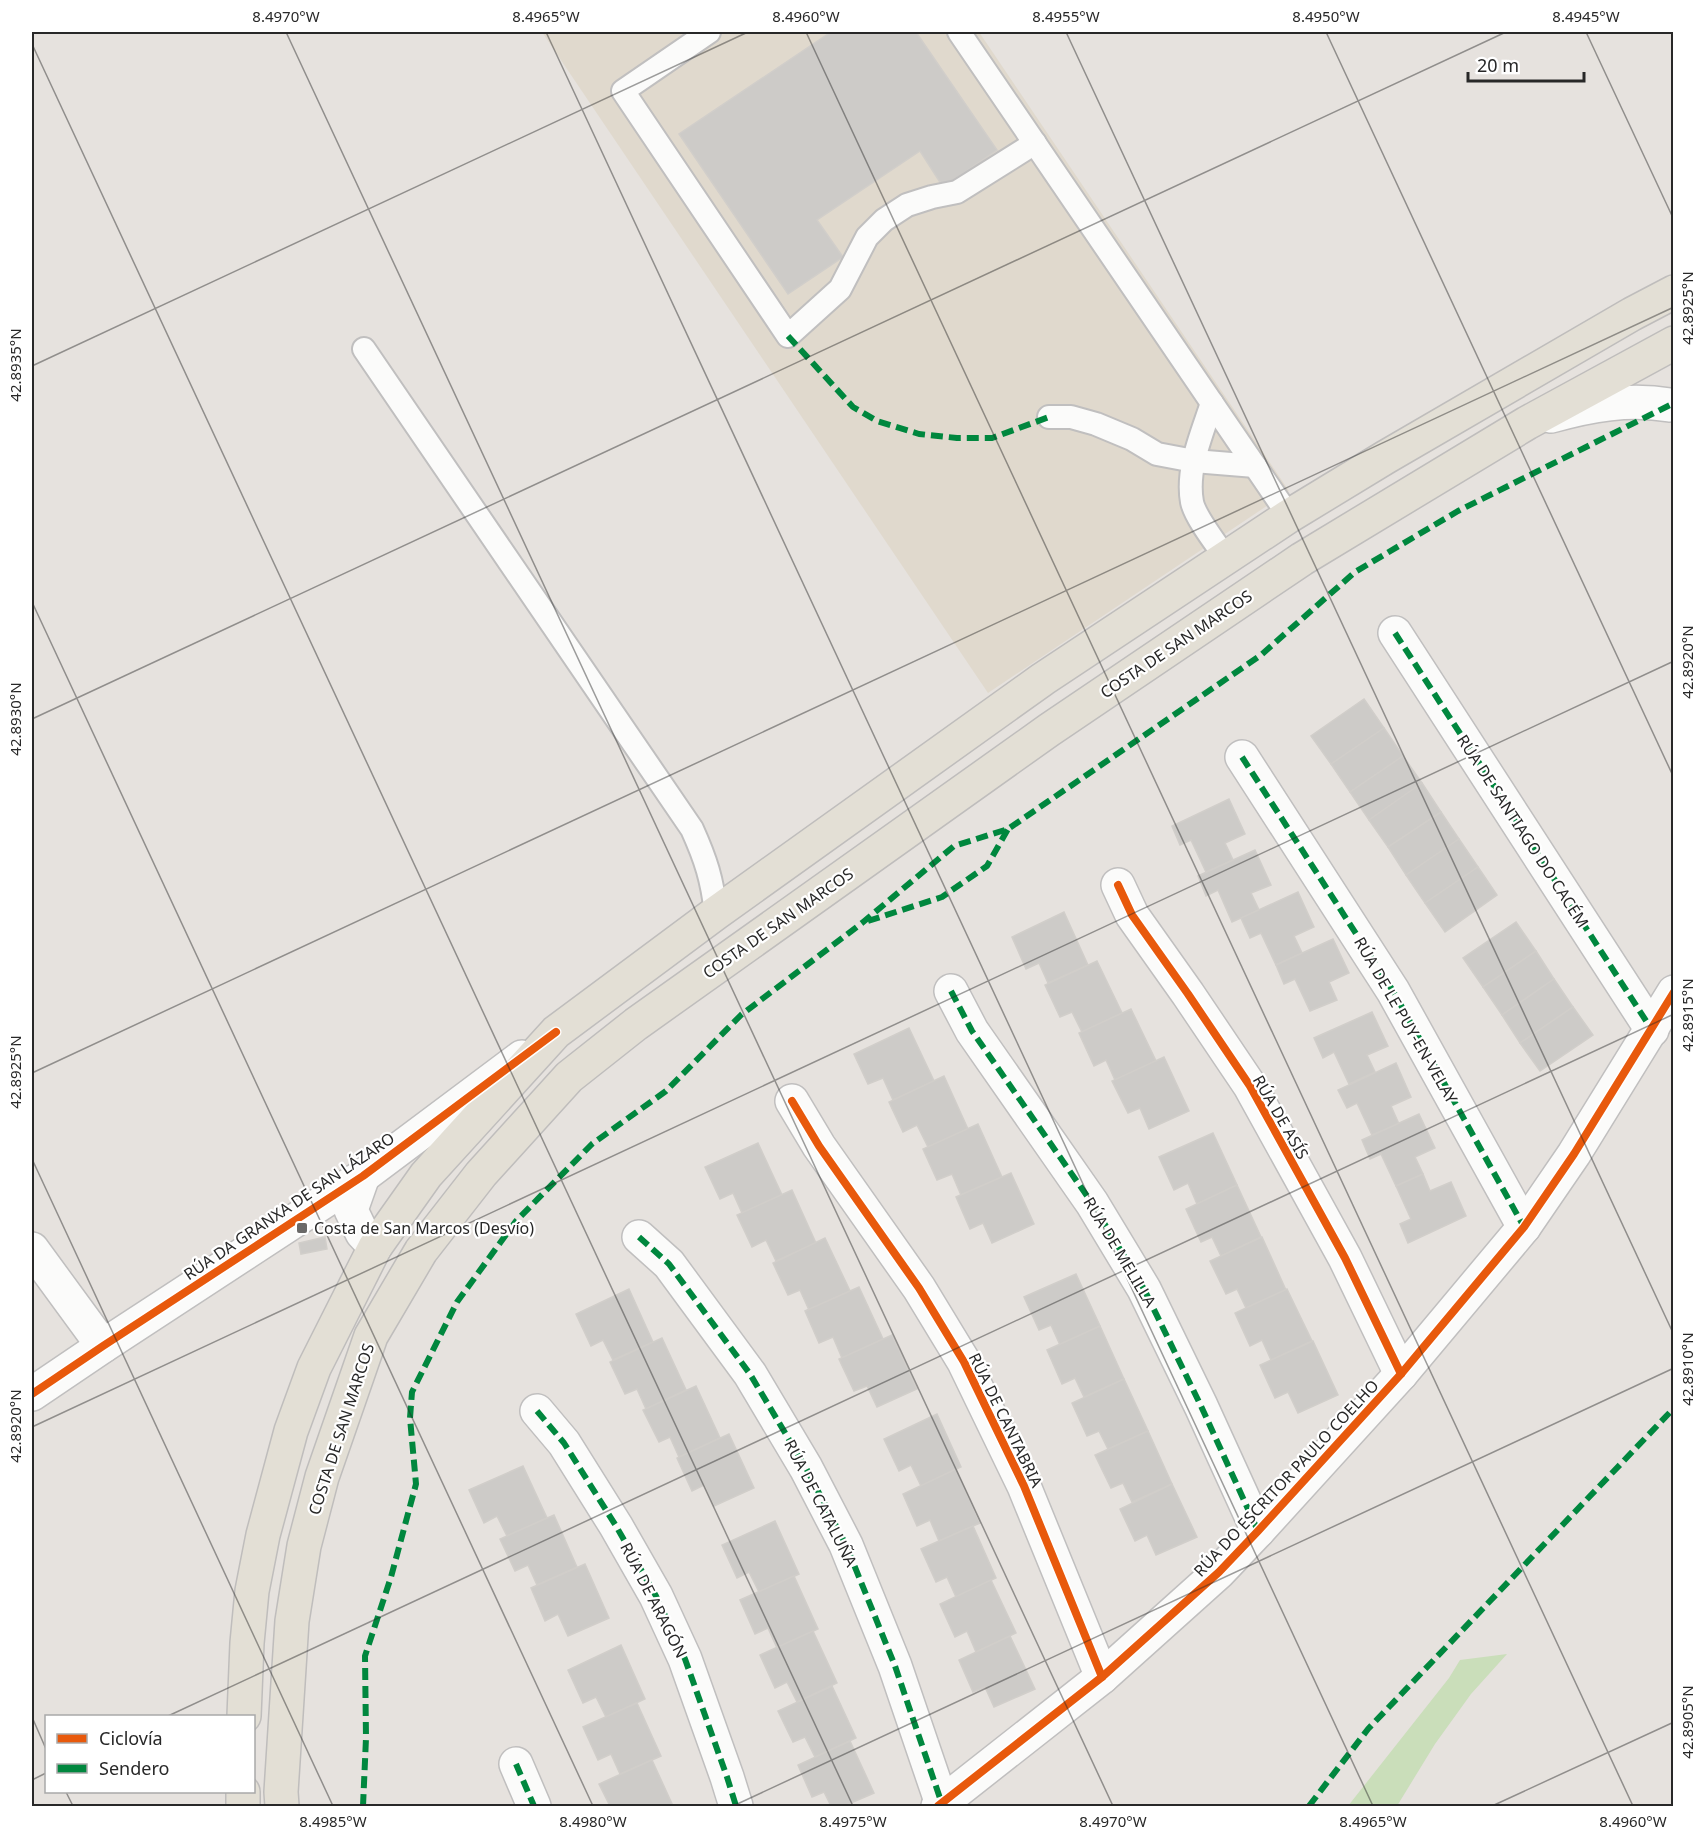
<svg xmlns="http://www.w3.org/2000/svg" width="1705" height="1838" viewBox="0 0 1705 1838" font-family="'Noto Sans',sans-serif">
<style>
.education{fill:#e0d9cd}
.green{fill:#cadeba}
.building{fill:#cdcbc8;stroke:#d1ceca;stroke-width:1.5}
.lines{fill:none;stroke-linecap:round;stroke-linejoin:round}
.lane-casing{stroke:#c0bfbf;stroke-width:26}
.street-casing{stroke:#c0bfbf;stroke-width:36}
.primary-casing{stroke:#bfbdbc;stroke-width:36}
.lane{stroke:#fbfbfa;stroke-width:22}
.street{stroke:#fbfbfa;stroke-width:33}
.primary{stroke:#e3dfd5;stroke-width:33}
.quiet{stroke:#00873e;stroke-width:6;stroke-dasharray:12 6;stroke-linecap:butt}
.cycleway-casing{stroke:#fff;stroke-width:11}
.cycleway{stroke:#e8590c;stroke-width:8}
.ticks{fill:none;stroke:#282828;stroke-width:1.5;stroke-opacity:0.45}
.poi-dot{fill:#6a6968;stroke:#fff;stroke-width:2}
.labels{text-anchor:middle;stroke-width:4.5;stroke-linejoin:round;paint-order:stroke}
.street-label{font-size:16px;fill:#282828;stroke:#fff}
.poi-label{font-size:16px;fill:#282828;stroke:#fff;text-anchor:start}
.neatline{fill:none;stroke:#282828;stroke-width:2}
.ticks-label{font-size:15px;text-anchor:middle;fill:#282828}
</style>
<rect width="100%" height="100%" fill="#e6e2de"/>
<!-- education -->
<path class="education" d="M542,32H979L1289,491L988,693Z"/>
<!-- green -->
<path class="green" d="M1507,1654L1471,1694L1435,1744L1397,1806H1348L1449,1678L1460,1660Z"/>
<!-- building -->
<g class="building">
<path d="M831,32H916L997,150L943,187L920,151L817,220L843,257L788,294L679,134Z"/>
<path d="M1364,699L1384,728L1331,764L1311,736Z"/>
<path d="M1384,728L1403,756L1350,792L1331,764Z"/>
<path d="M1403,756L1422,783L1369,820L1350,792Z"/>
<path d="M1422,783L1441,812L1388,847L1369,820Z"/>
<path d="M1229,799L1245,834L1225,843L1233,860L1206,872L1191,840L1180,845L1172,826Z"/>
<path d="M1441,812L1459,839L1406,875L1388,847Z"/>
<path d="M1459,839L1478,867L1425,903L1406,875Z"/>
<path d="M1255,850L1271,885L1251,893L1259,910L1232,922L1218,890L1206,896L1198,876Z"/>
<path d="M1478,867L1497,895L1445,932L1425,903Z"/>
<path d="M1298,892L1314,927L1294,936L1302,953L1276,965L1261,933L1250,938L1241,918Z"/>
<path d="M1064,912L1088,965L1048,983L1039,963L1026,969L1012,937Z"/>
<path d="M1516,922L1536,951L1483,987L1463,958Z"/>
<path d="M1333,939L1349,973L1329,982L1337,1000L1310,1011L1295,979L1284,984L1276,965Z"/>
<path d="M1536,951L1554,979L1502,1015L1483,987Z"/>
<path d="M1097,961L1122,1013L1082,1032L1072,1012L1060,1017L1045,985Z"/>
<path d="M1554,979L1573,1007L1520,1043L1502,1015Z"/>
<path d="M1573,1007L1593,1035L1540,1071L1520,1043Z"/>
<path d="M1131,1009L1156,1061L1115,1080L1106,1060L1094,1066L1079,1033Z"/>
<path d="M1372,1012L1388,1046L1367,1055L1375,1072L1349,1084L1334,1052L1323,1058L1314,1038Z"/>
<path d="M909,1028L934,1081L893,1100L883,1078L868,1084L854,1054Z"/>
<path d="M1164,1057L1189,1111L1149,1129L1140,1108L1128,1113L1112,1081Z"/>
<path d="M1396,1063L1411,1097L1391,1106L1399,1124L1372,1135L1357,1103L1347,1108L1338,1090Z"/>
<path d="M944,1076L968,1129L928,1147L917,1125L903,1132L889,1102Z"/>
<path d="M1419,1114L1435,1148L1415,1157L1423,1174L1396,1186L1381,1154L1370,1159L1362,1140Z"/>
<path d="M978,1124L1002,1177L961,1195L952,1174L937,1180L923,1149Z"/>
<path d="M1213,1133L1237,1185L1197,1204L1188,1183L1174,1190L1159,1157Z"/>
<path d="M758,1143L782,1195L742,1213L733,1193L720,1199L705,1167Z"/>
<path d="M1011,1173L1034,1224L992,1243L983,1223L970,1229L956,1197Z"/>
<path d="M1423,1174L1430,1191L1451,1182L1466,1216L1408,1243L1400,1224L1411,1219L1396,1186Z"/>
<path d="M1237,1185L1261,1237L1221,1256L1212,1237L1201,1242L1186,1209Z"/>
<path d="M792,1190L816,1243L776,1261L766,1240L752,1247L737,1215Z"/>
<path d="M325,1237L327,1249L301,1254L299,1243Z"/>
<path d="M1262,1237L1286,1290L1246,1308L1237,1289L1226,1294L1210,1261Z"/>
<path d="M825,1238L850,1291L809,1310L800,1290L788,1295L773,1263Z"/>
<path d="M1076,1274L1100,1326L1060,1345L1051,1325L1039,1330L1024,1297Z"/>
<path d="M859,1287L883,1339L842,1358L833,1337L819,1343L805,1311Z"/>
<path d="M629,1289L653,1342L613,1360L603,1340L591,1346L576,1314Z"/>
<path d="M1287,1289L1312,1341L1271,1360L1262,1340L1250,1346L1235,1313Z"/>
<path d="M1100,1326L1124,1379L1084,1397L1075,1378L1062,1384L1047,1350Z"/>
<path d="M892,1335L917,1389L877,1407L867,1386L854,1391L839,1359Z"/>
<path d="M662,1338L686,1390L646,1409L637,1389L625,1394L610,1362Z"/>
<path d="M1313,1341L1338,1395L1298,1413L1288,1392L1275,1398L1260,1365Z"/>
<path d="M1124,1379L1148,1431L1108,1449L1099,1431L1087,1436L1072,1403Z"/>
<path d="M696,1386L720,1438L679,1457L670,1437L659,1442L643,1410Z"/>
<path d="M937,1414L961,1467L921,1486L911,1465L899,1471L884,1439Z"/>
<path d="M1148,1431L1172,1484L1132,1502L1123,1483L1111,1488L1095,1455Z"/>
<path d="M729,1434L754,1488L714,1506L704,1485L692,1491L677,1458Z"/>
<path d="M523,1466L547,1518L507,1536L497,1516L484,1523L469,1490Z"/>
<path d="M956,1469L980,1523L939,1541L930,1520L917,1526L903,1494Z"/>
<path d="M1172,1484L1197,1537L1156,1555L1147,1535L1135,1541L1120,1509Z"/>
<path d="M554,1515L577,1567L537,1585L528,1565L515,1571L500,1539Z"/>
<path d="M775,1521L799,1574L759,1592L749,1572L737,1578L722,1545Z"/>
<path d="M973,1526L996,1578L956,1597L947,1577L936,1582L921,1549Z"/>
<path d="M585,1564L609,1618L568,1636L558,1614L545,1621L531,1588Z"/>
<path d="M794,1576L818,1629L777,1648L768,1628L755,1634L740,1600Z"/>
<path d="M991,1580L1016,1633L976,1652L967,1631L955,1637L940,1604Z"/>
<path d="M813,1631L837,1683L797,1702L787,1682L775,1688L760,1655Z"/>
<path d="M1010,1636L1035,1689L994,1707L985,1687L973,1692L959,1660Z"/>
<path d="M621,1645L645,1699L606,1717L596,1697L583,1703L568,1670Z"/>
<path d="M832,1686L856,1738L815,1757L805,1737L793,1742L778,1711Z"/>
<path d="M637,1703L661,1756L620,1774L611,1754L598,1760L583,1727Z"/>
<path d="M850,1741L874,1793L844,1806H831L824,1792L812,1797L798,1765Z"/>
<path d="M652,1760L673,1806H610L599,1784Z"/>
</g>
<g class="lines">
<defs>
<g id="lane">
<path d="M709,32L623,91L788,336L840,289L867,237L884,220L907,205L932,197L957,192L1035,143"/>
<path d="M959,32L1289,516"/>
<path d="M364,349L692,829C706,860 712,879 716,913"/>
<path d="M1212,403C1202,434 1186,469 1192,502C1195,517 1217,545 1226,558"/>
<path d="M1049,417H1071L1096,424L1132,439L1157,454L1194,461L1255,466"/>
</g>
<g id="street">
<path d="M1551,416C1590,405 1629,398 1670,405"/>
<path d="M1395,633L1652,1030"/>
<path d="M1242,757L1393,991L1524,1227"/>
<path d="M1118,885L1132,915L1188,994L1250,1086L1345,1258L1401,1374"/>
<path d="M951,991L972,1031L1092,1203L1144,1289L1201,1406L1258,1531"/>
<path d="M792,1101L819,1146L919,1288L964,1362L1024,1486L1102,1677"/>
<path d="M363,1176L351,1210L362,1233L375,1247"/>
<path d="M639,1237L669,1264L750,1374L806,1468L846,1545L895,1666L942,1804"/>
<path d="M32,1249L103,1346"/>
<path d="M32,1394L103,1346L363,1176L522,1057"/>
<path d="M537,1411L564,1443L616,1526L656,1596L685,1659L727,1777L736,1806"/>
<path d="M516,1764L534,1806"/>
<path d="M938,1806L1102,1677L1219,1572L1258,1531L1401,1374L1524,1227L1574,1154L1674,992"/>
</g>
<g id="primary">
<path d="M244,1716L247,1643L252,1591L263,1535L291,1431L314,1368L375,1247L426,1175L556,1032L716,913L1043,679L1289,516L1386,457L1632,314L1674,292"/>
<path d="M243,1806V1792"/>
<path d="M282,1806L281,1792L292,1621L304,1546L322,1477L371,1336L421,1251L481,1174L569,1077L636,1024L1049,730L1302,559L1527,423L1674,343"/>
</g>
</defs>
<!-- lane casing -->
<use href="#lane" class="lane-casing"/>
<!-- street casing -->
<use href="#street" class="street-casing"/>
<!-- primary casing -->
<use href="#primary" class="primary-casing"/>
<!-- lane -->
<use href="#lane" class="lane"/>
<!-- street -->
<use href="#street" class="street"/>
<!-- primary -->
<use href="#primary" class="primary"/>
<!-- quiet -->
<g class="quiet">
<path d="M788,336L853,407L877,421L919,434L957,438H992L1049,417"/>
<path d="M1395,633L1652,1030"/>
<path d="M1242,757L1393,991L1524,1227"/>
<path d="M868,921L942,897L987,866L1008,829"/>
<path d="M951,991L972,1031L1092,1203L1144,1289L1201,1406L1258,1531"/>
<path d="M639,1237L669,1264L750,1374L806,1468L846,1545L895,1666L942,1804"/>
<path d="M537,1411L564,1443L616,1526L656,1596L685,1659L727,1777L736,1806"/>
<path d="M516,1764L534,1806"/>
<path d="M363,1806L366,1738L365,1656L391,1577L416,1484L410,1418L412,1392L457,1302L516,1221L592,1144L666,1091L741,1015L862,923L954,846L1008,829L1261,655L1355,572L1458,511L1670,405"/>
<path d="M1309,1806L1368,1729L1674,1408"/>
</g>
<defs>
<g id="cycleway">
<path d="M1118,885L1132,915L1188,994L1250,1086L1345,1258L1401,1374"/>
<path d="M792,1101L819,1146L919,1288L964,1362L1024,1486L1102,1677"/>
<path d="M32,1394L103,1346L363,1176L556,1032"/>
<path d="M938,1806L1102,1677L1219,1572L1258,1531L1401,1374L1524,1227L1574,1154L1674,992"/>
</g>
</defs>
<!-- cycleway casing -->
<use href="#cycleway" class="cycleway-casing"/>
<!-- cycleway -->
<use href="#cycleway" class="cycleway"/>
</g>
<!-- ticks -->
<path class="ticks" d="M286,32L1113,1806M546,32L1373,1806M806,32L1633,1806M1066,32L1674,1335M1326,32L1674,778M1586,32L1674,220M32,44L853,1806M32,366L748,32M32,602L593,1806M32,719L1506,32M32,1073L1674,307M32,1159L333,1806M32,1427L1674,661M168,1716L1674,1014M32,1717L46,1749M32,1780L46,1773M66,1792L73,1806M733,1806L1674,1368M1492,1806L1674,1722"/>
<!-- markers -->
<rect class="poi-dot" x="296" y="1222" width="12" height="12" rx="3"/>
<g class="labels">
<!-- street labels -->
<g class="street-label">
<text transform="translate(1176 644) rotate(-34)" y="6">COSTA DE SAN MARCOS</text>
<text transform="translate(1523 831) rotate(57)" y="6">RÚA DE SANTIAGO DO CACÉM</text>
<text transform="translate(778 923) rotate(-35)" y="6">COSTA DE SAN MARCOS</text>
<text transform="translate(1406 1020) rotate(60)" y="6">RÚA DE LE PUY-EN-VELAY</text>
<text transform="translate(1281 1117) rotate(60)" y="6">RÚA DE ASÍS</text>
<text transform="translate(289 1206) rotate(-34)" y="6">RÚA DA GRANXA DE SAN LÁZARO</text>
<text transform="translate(1120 1252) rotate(59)" y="6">RÚA DE MELILLA</text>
<text transform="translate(1006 1420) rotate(64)" y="6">RÚA DE CANTABRIA</text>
<text transform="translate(341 1429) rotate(-72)" y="6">COSTA DE SAN MARCOS</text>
<text transform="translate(1286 1478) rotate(-47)" y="6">RÚA DO ESCRITOR PAULO COELHO</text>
<text transform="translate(821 1503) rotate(63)" y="6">RÚA DE CATALUÑA</text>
<text transform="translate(654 1600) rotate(63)" y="6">RÚA DE ARAGÓN</text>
</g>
<!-- poi labels -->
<g class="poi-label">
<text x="314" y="1234">Costa de San Marcos (Desvío)</text>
</g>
</g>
<!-- border -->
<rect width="1705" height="1838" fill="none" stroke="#ffffff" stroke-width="66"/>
<!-- legend -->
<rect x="45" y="1715" width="210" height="78" fill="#ffffff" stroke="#a9a9a9" stroke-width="1.5"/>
<rect x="57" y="1734" width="30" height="9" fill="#e8590c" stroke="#a9a9a9" stroke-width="1.5"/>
<text x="99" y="1745" font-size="18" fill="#282828">Ciclovía</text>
<rect x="57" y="1764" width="30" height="9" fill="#00873e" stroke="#a9a9a9" stroke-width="1.5"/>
<text x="99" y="1775" font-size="18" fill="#282828">Sendero</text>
<!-- scale -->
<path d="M1468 72v9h116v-9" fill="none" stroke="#282828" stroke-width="3"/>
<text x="1477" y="72" font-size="18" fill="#282828" stroke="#ffffff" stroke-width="4.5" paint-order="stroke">20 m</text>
<rect x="33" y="33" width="1639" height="1772" class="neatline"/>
<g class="ticks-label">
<text x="286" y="22">8.4970°W</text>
<text x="546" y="22">8.4965°W</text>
<text x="806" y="22">8.4960°W</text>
<text x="1066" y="22">8.4955°W</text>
<text x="1326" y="22">8.4950°W</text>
<text x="1586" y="22">8.4945°W</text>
<text transform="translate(1688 308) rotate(-90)" y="5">42.8925°N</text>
<text transform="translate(16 365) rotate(-90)" y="5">42.8935°N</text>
<text transform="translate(1688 662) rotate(-90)" y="5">42.8920°N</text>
<text transform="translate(16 719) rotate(-90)" y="5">42.8930°N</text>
<text transform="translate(1688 1015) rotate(-90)" y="5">42.8915°N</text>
<text transform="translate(16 1072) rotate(-90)" y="5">42.8925°N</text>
<text transform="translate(1688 1369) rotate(-90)" y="5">42.8910°N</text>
<text transform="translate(16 1426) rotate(-90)" y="5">42.8920°N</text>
<text transform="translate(1688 1722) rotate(-90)" y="5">42.8905°N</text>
<text x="333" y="1827">8.4985°W</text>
<text x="593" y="1827">8.4980°W</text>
<text x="853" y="1827">8.4975°W</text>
<text x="1113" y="1827">8.4970°W</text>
<text x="1373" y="1827">8.4965°W</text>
<text x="1633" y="1827">8.4960°W</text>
</g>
</svg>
